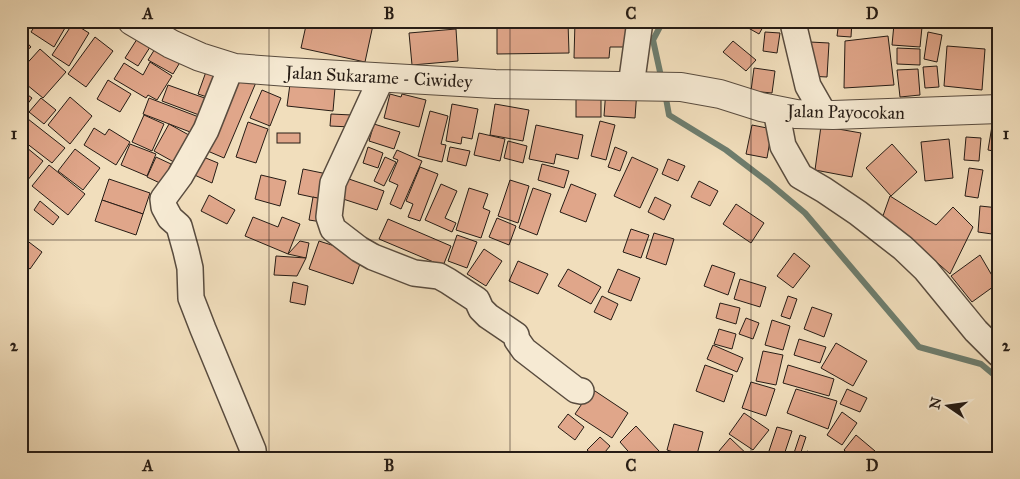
<svg xmlns="http://www.w3.org/2000/svg" width="1020" height="479" viewBox="0 0 1020 479" font-family="'IM FELL Great Primer',serif">
<style>
.lines{fill:none;stroke-linecap:round;stroke-linejoin:round}
.stream{stroke:#6d7d6e;stroke-width:6}
.building{fill:#e0a68a;stroke:#261c15}
.minor-casing{stroke:#594c3f;stroke-width:28}
.tertiary-casing{stroke:#594c3f;stroke-width:30}
.minor{stroke:#f6ead3;stroke-width:25}
.tertiary{stroke:#f6ead3;stroke-width:28}
.grid{fill:none;stroke:#261c15;stroke-width:1;stroke-opacity:0.55}
.labels{text-anchor:middle;stroke-width:5;stroke-linejoin:round;paint-order:stroke}
.street-label{font-size:18px;fill:#261c15;stroke:#f6ead3}
.neatline{fill:none;stroke:#261c15;stroke-width:2}
.grid-label{font-size:16px;text-anchor:middle;font-weight:bold;fill:#261c15}
</style>
<rect width="100%" height="100%" fill="#f1debc"/>
<filter id="stains"><feTurbulence type="fractalNoise" baseFrequency=".004" numOctaves="4"/><feColorMatrix values="0 0 0 0 .2 0 0 0 0 .09 0 0 0 0 .02 0 0 0 .5 -.17"/></filter>
<radialGradient id="worn" r=".72"><stop offset=".6" stop-color="#630" stop-opacity="0"/><stop offset="1" stop-color="#630" stop-opacity=".3"/></radialGradient>
<g class="lines">
<!-- stream -->
<g class="stream">
<path d="M662,81L653,40L663,21"/>
<path d="M665,93L669,115L726,150L768,182L805,213L919,347L981,364L999,379"/>
</g>
</g>
<!-- building -->
<g class="building">
<path d="M38,21H69L54,47L31,32Z"/>
<path d="M307,21H354L373,25L365,62L301,48Z"/>
<path d="M575,21H630L629,47H610L609,58H574Z"/>
<path d="M745,21H752L763,27L759,34L743,25Z"/>
<path d="M839,21H852L851,37L837,36Z"/>
<path d="M568,22L569,53L497,54V23Z"/>
<path d="M73,23L89,33L69,66L52,55Z"/>
<path d="M894,24L922,27L920,47L892,45Z"/>
<path d="M456,29L458,61L412,65L409,33Z"/>
<path d="M765,32L780,33L777,53L763,51Z"/>
<path d="M928,32L942,35L937,62L924,59Z"/>
<path d="M21,36L31,47L21,55Z"/>
<path d="M139,36L152,44L138,66L125,58Z"/>
<path d="M888,36L894,85L844,88L845,41Z"/>
<path d="M95,37L113,51L86,87L68,74Z"/>
<path d="M733,41L756,60L746,71L723,52Z"/>
<path d="M810,42L829,43L827,77L808,76Z"/>
<path d="M158,44L182,59L173,74L148,60Z"/>
<path d="M947,46L985,49L982,90L944,86Z"/>
<path d="M897,48L920,49V65L897,64Z"/>
<path d="M40,49L66,72L43,98L21,80V70Z"/>
<path d="M150,62L172,76L157,100L148,95L146,98L114,79L124,63L143,75Z"/>
<path d="M937,66L939,87L925,88L923,67Z"/>
<path d="M754,68L775,71L772,93L751,91Z"/>
<path d="M207,69L225,75L216,100L198,94Z"/>
<path d="M918,69L920,95L900,97L897,70Z"/>
<path d="M235,71L257,80L224,158L203,149Z"/>
<path d="M108,80L131,94L120,112L97,99Z"/>
<path d="M290,84L335,88L333,111L287,106Z"/>
<path d="M168,85L213,101L207,118L162,101Z"/>
<path d="M606,89L637,90L635,118L604,116Z"/>
<path d="M21,90L32,98L21,113Z"/>
<path d="M262,90L281,98L270,126L250,118Z"/>
<rect x="576" y="92" width="25" height="25"/>
<path d="M390,94L401,97L402,94L426,100L419,127L384,118Z"/>
<path d="M70,97L92,116L70,144L48,125Z"/>
<path d="M41,98L56,110L44,124L29,112Z"/>
<path d="M149,98L204,119L198,135L143,114Z"/>
<path d="M452,104L478,109L472,139L462,137L461,144L446,141Z"/>
<path d="M495,104L529,110L523,141L490,135Z"/>
<path d="M430,111L448,116L441,144L446,145L442,162L418,156Z"/>
<path d="M331,114L352,115L351,127L330,126Z"/>
<path d="M144,115L164,124L152,151L132,142Z"/>
<path d="M28,119L65,148L52,163L21,139V128Z"/>
<path d="M600,121L615,125L606,160L591,156Z"/>
<path d="M248,122L268,129L256,163L236,157Z"/>
<path d="M169,124L196,139L181,166L154,151Z"/>
<path d="M374,124L400,132L394,149L369,141Z"/>
<path d="M536,125L583,135L578,159L556,154L554,164L529,159Z"/>
<path d="M752,125L772,129L767,158L746,154Z"/>
<path d="M821,126L861,133L852,177L815,170Z"/>
<path d="M992,126L999,127V152L988,150Z"/>
<path d="M94,128L105,135L109,129L130,142L116,165L84,145Z"/>
<rect x="277" y="133" width="23" height="10"/>
<path d="M479,133L505,139L500,161L474,155Z"/>
<path d="M966,137L981,138L979,161L964,160Z"/>
<path d="M949,139L953,178L925,181L921,142Z"/>
<path d="M508,141L527,146L523,163L504,158Z"/>
<path d="M21,143L43,161L27,181L21,176Z"/>
<path d="M130,144L156,154L147,176L121,165Z"/>
<path d="M892,144L917,172L891,196L866,168Z"/>
<path d="M368,147L383,153L378,168L363,163Z"/>
<path d="M450,147L470,151L466,166L447,161Z"/>
<path d="M615,147L627,152L620,171L608,167Z"/>
<path d="M75,149L100,168L83,190L58,171Z"/>
<path d="M397,150L422,161L401,209L390,204L398,185L389,181L398,160L393,158Z"/>
<path d="M196,154L218,163L212,183L188,172Z"/>
<path d="M156,157L171,164L162,184L147,177Z"/>
<path d="M385,157L396,162L384,186L374,181Z"/>
<path d="M632,157L658,169L640,208L614,196Z"/>
<path d="M668,159L685,166L678,181L662,174Z"/>
<path d="M542,164L569,171L564,188L538,180Z"/>
<path d="M49,165L85,194L68,215L32,186Z"/>
<path d="M420,167L438,174L420,221L408,217L413,204L406,201Z"/>
<path d="M969,168L983,170L978,198L965,196Z"/>
<path d="M303,169L332,175L326,200L298,194Z"/>
<path d="M261,175L286,181L280,206L255,199Z"/>
<path d="M346,178L384,191L377,210L340,198Z"/>
<path d="M109,179L150,193L143,214L102,200Z"/>
<path d="M510,180L529,186L518,223L498,216Z"/>
<path d="M699,181L718,191L710,206L691,197Z"/>
<path d="M441,184L457,191L445,218L456,223L452,232L425,220Z"/>
<path d="M571,184L596,194L586,222L560,212Z"/>
<path d="M469,188L488,194L483,208L490,211L481,238L456,230Z"/>
<path d="M533,188L551,194L537,235L519,228Z"/>
<path d="M209,195L235,210L227,224L201,211Z"/>
<path d="M890,196L936,225L953,207L973,227L950,274L922,249L879,227Z"/>
<path d="M313,197L326,200L322,222L309,220Z"/>
<path d="M655,197L671,205L664,220L648,212Z"/>
<path d="M102,200L143,214L136,235L95,221Z"/>
<path d="M40,201L59,217L53,225L34,210Z"/>
<path d="M736,204L764,223L751,243L723,224Z"/>
<path d="M980,206L999,208V235L978,232Z"/>
<path d="M253,217L278,227L282,217L300,224L288,254L245,236Z"/>
<path d="M497,218L516,226L509,245L489,237Z"/>
<path d="M388,219L451,246L443,266L379,239Z"/>
<path d="M631,229L649,235L641,258L623,252Z"/>
<path d="M654,233L674,239L666,265L646,258Z"/>
<path d="M457,235L477,242L467,268L448,261Z"/>
<path d="M21,236L42,252L30,269L21,262Z"/>
<path d="M300,241L309,243L306,258L288,254Z"/>
<path d="M319,241L363,255L353,284L309,269Z"/>
<path d="M994,241H999V255L992,254Z"/>
<path d="M484,249L502,261L486,286L467,274Z"/>
<path d="M794,253L810,266L793,288L777,276Z"/>
<path d="M980,255L997,284L972,302L951,276Z"/>
<path d="M276,256L306,258L297,276L274,275Z"/>
<path d="M518,261L548,274L538,294L509,281Z"/>
<path d="M712,265L735,273L728,295L704,286Z"/>
<path d="M568,269L601,287L591,304L558,286Z"/>
<path d="M618,269L640,278L631,301L608,292Z"/>
<path d="M740,279L766,287L760,307L734,299Z"/>
<path d="M293,282L308,286L305,305L290,302Z"/>
<path d="M602,296L618,304L611,320L594,312Z"/>
<path d="M788,296L797,299L790,319L781,316Z"/>
<path d="M720,303L740,308L736,324L716,318Z"/>
<path d="M812,307L832,314L824,337L804,329Z"/>
<path d="M746,318L759,323L753,339L739,334Z"/>
<path d="M772,320L790,326L783,350L765,345Z"/>
<path d="M719,329L736,334L732,349L714,344Z"/>
<path d="M799,339L826,347L820,363L794,355Z"/>
<path d="M836,343L867,361L853,386L821,368Z"/>
<path d="M713,345L743,358L737,372L707,359Z"/>
<path d="M763,351L783,355L776,385L756,381Z"/>
<path d="M705,365L733,375L724,402L696,391Z"/>
<path d="M788,365L834,379L829,396L783,383Z"/>
<path d="M751,382L775,389L766,416L742,408Z"/>
<path d="M592,389L628,413L612,438L575,414Z"/>
<path d="M796,389L837,401L828,429L787,413Z"/>
<path d="M847,389L867,398L860,412L840,404Z"/>
<path d="M842,412L857,423L842,445L827,435Z"/>
<path d="M744,413L769,430L753,450L729,434Z"/>
<path d="M568,414L584,427L575,440L558,427Z"/>
<path d="M674,424L703,432L696,458H692L667,450Z"/>
<path d="M636,426L659,451L651,458H634L620,442Z"/>
<path d="M777,427L792,431L783,458H778L768,454Z"/>
<path d="M800,435L806,437L799,458L793,456Z"/>
<path d="M856,435L875,451L869,458H853L844,450Z"/>
<path d="M600,437L610,446L600,458H596L587,450Z"/>
<path d="M730,438L751,458H713Z"/>
<path d="M807,451L822,456L821,458H805Z"/>
</g>
<g class="lines">
<defs>
<g id="minor">
<path d="M794,21V27L808,86L824,114"/>
<path d="M231,67L206,130L180,176L163,199L164,207L170,218L179,226L186,251L190,268L191,298L203,329L253,450L254,458"/>
<path d="M382,77L333,183L329,217L333,229L359,249L373,257L414,273L439,276L448,281L477,300L481,309L488,316L516,335L517,340L524,350L559,377L576,390L581,391"/>
<path d="M631,86L640,21"/>
<path d="M776,110L783,146L800,176L824,190L858,213L903,248L926,270L976,331L999,354"/>
</g>
<path id="tertiary" d="M132,21L171,44L200,57L235,68L288,72L495,84L681,87L720,94L761,107L796,114L833,115L999,109"/>
</defs>
<!-- minor casing -->
<use href="#minor" class="minor-casing"/>
<!-- tertiary casing -->
<use href="#tertiary" class="tertiary-casing"/>
<!-- minor -->
<use href="#minor" class="minor"/>
<!-- tertiary -->
<use href="#tertiary" class="tertiary"/>
</g>
<!-- grid -->
<path class="grid" d="M269,21V458M510,21V458M751,21V458M21,240H999"/>
<g class="labels">
<!-- street labels -->
<g class="street-label">
<text transform="translate(379 77) rotate(3)" y="6">Jalan Sukarame - Ciwidey</text>
<text transform="translate(846 112) rotate(1)" y="6">Jalan Payocokan</text>
</g>
</g>
<!-- margin -->
<rect width="1020" height="479" fill="none" stroke="#f1debc" stroke-width="55"/>
<!-- north arrow -->
<g transform="translate(948 406) rotate(283)" stroke="#f6ead3" stroke-width="4" paint-order="stroke">
<path d="M0-4L9 19L0 12L-9 19Z" fill="#261c15"/>
<text y="-8" font-size="14" font-weight="bold" text-anchor="middle" fill="#261c15">N</text>
</g>
<rect x="28" y="28" width="964" height="424" class="neatline"/>
<g class="grid-label">
<text x="148" y="19">A</text>
<text x="389" y="19">B</text>
<text x="631" y="19">C</text>
<text x="872" y="19">D</text>
<text x="14" y="139">1</text>
<text x="1006" y="139">1</text>
<text x="14" y="351">2</text>
<text x="1006" y="351">2</text>
<text x="148" y="471">A</text>
<text x="389" y="471">B</text>
<text x="631" y="471">C</text>
<text x="872" y="471">D</text>
</g>
<rect width="100%" height="100%" filter="url(#stains)"/>
<rect width="100%" height="100%" fill="url(#worn)"/>
</svg>
